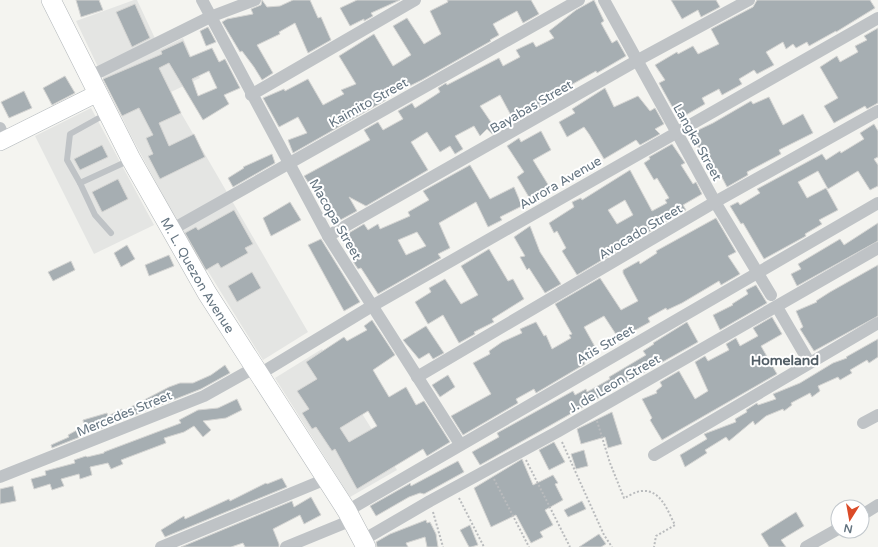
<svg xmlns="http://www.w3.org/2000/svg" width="878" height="547" viewBox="0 0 878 547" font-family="'Varela Round',sans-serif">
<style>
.built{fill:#e4e5e3}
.building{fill:#a6aeb2;stroke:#d5d5d3;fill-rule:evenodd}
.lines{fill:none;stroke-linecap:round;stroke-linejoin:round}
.secondary-casing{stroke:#afb5b9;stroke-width:18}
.primary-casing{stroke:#b0b5b8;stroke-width:20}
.path{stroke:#b9bbbd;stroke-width:2;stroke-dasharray:2 2;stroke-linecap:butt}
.lane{stroke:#bfc3c6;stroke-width:6}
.street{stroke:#bfc3c6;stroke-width:12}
.secondary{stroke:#fff;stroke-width:17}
.primary{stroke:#fff;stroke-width:19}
.labels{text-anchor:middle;stroke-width:4;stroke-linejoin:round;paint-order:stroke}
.street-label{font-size:13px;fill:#647480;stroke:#fff}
.neighbourhood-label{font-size:14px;font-weight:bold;fill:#515d65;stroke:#fff}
</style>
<rect width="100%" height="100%" fill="#f4f4f0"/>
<!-- built -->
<g class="built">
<path d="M134,0H137L160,49L183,38L200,78L171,92L181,113L308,332L263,360L175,218L130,134L76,21Z"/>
<path d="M91,108L154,225L94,254L35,136Z"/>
<path d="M322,349L397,470L350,497L275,378Z"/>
</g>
<!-- building -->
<g class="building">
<path d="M76,0H99L103,10L81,17Z"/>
<path d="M262,0L267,7L280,6L293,0H310L318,18L321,17L331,40L308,53L295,23L279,32L280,34L257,45L273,73L262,80L254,67L242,51L240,52L222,22L227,19L253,14L251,9L261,5Z"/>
<path d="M357,0H400L371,13L373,16L364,21V19L350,26L340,8Z"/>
<path d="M447,0H531L539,14L523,23L517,11L493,24L499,35L490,40L491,41L422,80L385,98L386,100L293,153L288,140L307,133L298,117L279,127L263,98L284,89L285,91L308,79L323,105L344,94L341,90L356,84L339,56L374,34L393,66L411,55L393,26L407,18L424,44L441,34L430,11L448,2Z"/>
<path d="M594,0L604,21L601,23L612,43L617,40L626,56L597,73L596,71L571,85L572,87L561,92L549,99L546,104L514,121L500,95L480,106L497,131L492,134L487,129L480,136L474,126L455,136L463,149L455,154L450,146L440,152L427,132L411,142L428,170L366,206L349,197L357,211L333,224L315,189L313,190L304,176L370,140L364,130L378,122L383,130L403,119L398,111L412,103L415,108L434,96L440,92L438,88L446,83L447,85L499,58L503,66L520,57L516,50L533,42L536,47L554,38L549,31L576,10Z"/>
<path d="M671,0H716L720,7L701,17L698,10L682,19Z"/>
<path d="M870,0L875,8L836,32V31L809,46L807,42L796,48L793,44L786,49L783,42L766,52L774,65L757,74L754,70L739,79L742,84L722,95L719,89L702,98L705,104L679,119L659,83L665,80L655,65L677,52L678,54L693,46L698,54L719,44L711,29L753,7L757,0Z"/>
<path d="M135,4L150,38L132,47L116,12Z"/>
<path d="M208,27L216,42L206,46L200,31Z"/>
<path d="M878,28V103L867,109L865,106L834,123L824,106L838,98L820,67L837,56L840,62L858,52L855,46L867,40L864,36Z"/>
<path d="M183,41L190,57L212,48L219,62L225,59L240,88L224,95L229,104L203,120L169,63L159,68L181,113L159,123L169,146L194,134L205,157L160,179L148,156L153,154L146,138L153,135L139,108L122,116L103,79L162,54L161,51ZM209,71L217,88L198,96L192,79Z"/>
<path d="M65,76L75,93L52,105L43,88Z"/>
<path d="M605,88L614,107L638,96L650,111L655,108L664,124L655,129L660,134L640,145L636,140L604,159L589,134L584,127L567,137L559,122L575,113L572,109Z"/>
<path d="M24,91L32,108L9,118L1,102Z"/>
<path d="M769,97L783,125L803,114L813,133L779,150L781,154L747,172L748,175L727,187L717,168L714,169L703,152L699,155L697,141L692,133L713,123L751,101L753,104Z"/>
<path d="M874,124L878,131V157L874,159L878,165V186L870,190L858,171L828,189L818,171L798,182L807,198L826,188L838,210L819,220L822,224L805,234L806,236L764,259L743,223L741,224L730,206L738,202L740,205L760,193L757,189L822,154L826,160L840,151L841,153L864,139L860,133Z"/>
<path d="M541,131L551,150L533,160L552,191L533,204L517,177L524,172L507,146L519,138L521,142Z"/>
<path d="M672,144L685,163L681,165L693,184L696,182L702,194L683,205L686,210L577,275L562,251L566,248L557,231L554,233L549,223L574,207L572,202L581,198L582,200L630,170L652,211L667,203L665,200L669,198L657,178L654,180L644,163L650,159L649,157ZM625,200L633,215L617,224L608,210Z"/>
<path d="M102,145L108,157L80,170L74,159Z"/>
<path d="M272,154L275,163L233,187L228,178L244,168L243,167Z"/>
<path d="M470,165L490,199L514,187L522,206L500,217L502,220L488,227L476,202L439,223L450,248L438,254L441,258L378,294L361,268L358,269L352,260L360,257L347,234L364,224L368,230L378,224L380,229L410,216L408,212L429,200L423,191ZM417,232L426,246L406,255L398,240Z"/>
<path d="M118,179L128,199L102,212L92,192Z"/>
<path d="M290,202L301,220L271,236L263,218Z"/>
<path d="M234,210L253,244L245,248L248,253L221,268L218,263L206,270L185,233L196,227L198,230Z"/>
<path d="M716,218L736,252L728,256L740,274L721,285L719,281L682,303L667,310L666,308L648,318L650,322L619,339L604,316L584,327L599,354L584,362L585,364L536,393L534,389L516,399L518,403L463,435L451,416L491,394L473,363L490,354L489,351L502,342L522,333L520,329L536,322L544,336L546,335L552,349L571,338L569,335L572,334L555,304L600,278L621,310L638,301L623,273V270L639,261L640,264L657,253L656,251Z"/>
<path d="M878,223V241L797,286L791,274L801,269L798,264L840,239L844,245Z"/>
<path d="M530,226L540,252L561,284L545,293L529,268L527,270L520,257L525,256L514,237Z"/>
<path d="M321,239L360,302L344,311L308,245Z"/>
<path d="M127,245L135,259L121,267L114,253Z"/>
<path d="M489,249L508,281L513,279L524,299L492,319L494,322L474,332L475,334L459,343L443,315L428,324L415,302L431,292L429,288L445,279L461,304L478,295L461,266Z"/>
<path d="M169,255L174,266L149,276L145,265Z"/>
<path d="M71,261L75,270L53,281L48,272Z"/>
<path d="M878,265V316L814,351L800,329L803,327L796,311L817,302L816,301L830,292Z"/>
<path d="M252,272L261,288L237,302L228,286Z"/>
<path d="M756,285L767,303L720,330L713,315L733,305L732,304L748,294L746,290Z"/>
<path d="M772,317L782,334L761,346L777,374L662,440L650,420L652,418L642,399L657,393L656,391L662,386L660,382L679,371L695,399L708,391L695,362L705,356L708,361L729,350L726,344L736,338L740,346L758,336L753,328Z"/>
<path d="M372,320L395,355L373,370L389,397L406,387L416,405L424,401L450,442L427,456L423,449L357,489L335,449L332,451L316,427L312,429L302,413L309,409L297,391L317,379L306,362L344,337L347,341L367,330L364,326ZM368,411L377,426L349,442L340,428Z"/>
<path d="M687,322L698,342L480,465L472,452L499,437L497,433L573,391L575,395L586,389L587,392L610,379L609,377L646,355L643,351L654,344L653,343Z"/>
<path d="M426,326L444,353L433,359L429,353L419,359L403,340Z"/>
<path d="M878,339V357L869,363L867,360L850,370L852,373L840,380L838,377L818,386L820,391L812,397L810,393L791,403L792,405L784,411L783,409L766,416L755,425L753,421L729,441L726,437L705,450L707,453L685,467L680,455L707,439L704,434L736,422L735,419L747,412L746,410L757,403L758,405L776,399L773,394L800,383L833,363L847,358L846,357Z"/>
<path d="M225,365L230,373L201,389L97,430V428L85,431L83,420L107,413L108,416L122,409L123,411L169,387L180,383H193L211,375Z"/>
<path d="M448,375L455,387L440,397L432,385Z"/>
<path d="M237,399L242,410L226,418L203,421L211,430L203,437L194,426L184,432L164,438L166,443L121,460L123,464L111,469L108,463L90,467L92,475L80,479L79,474L61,479L64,486L52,490L50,484L34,489L31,479L46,475L45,471L75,463L74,460L86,456L87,457L104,453V452L181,423L179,420L198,410L218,408Z"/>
<path d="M612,412L622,444L608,448L605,437L581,444L577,429Z"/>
<path d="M77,430L80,437L52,448L51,445L69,437L68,435Z"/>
<path d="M554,442L565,462L549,470L539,450Z"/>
<path d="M584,450L588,466L576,469L571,454Z"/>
<path d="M522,459L533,485L553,475L558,483L555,484L563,500L545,510L553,525L540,532L543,537L531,543L516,515L491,527L474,488Z"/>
<path d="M458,461L464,472L424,494L420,493L409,497L376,516L370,506L409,484L410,483L411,486Z"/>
<path d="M282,478L287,487L165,537L161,530L184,516L185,519L229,499L230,501L266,483L267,484Z"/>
<path d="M13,486L16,501L0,504V489Z"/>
<path d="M311,497L321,515L304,524L300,515L273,529L279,544V547H245L243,543L231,547H181L292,501L294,507Z"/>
<path d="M582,501L586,509L568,517L564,510Z"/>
<path d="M796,512L804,526L781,540L786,547H769L761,534Z"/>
<path d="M426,520L427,523L430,522L436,534L438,547H427L425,537L406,543L408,547H377L376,542L390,534Z"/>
<path d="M470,525L478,545L471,547H469L460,530Z"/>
<path d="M599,534L606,544L601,547H579Z"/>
</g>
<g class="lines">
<defs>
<path id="secondary" d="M0,142L98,93"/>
<g id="primary">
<path id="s1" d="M51,0L131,159L207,293L347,511L366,547"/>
</g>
</defs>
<!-- secondary casing -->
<use href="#secondary" class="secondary-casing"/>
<!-- primary casing -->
<use href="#primary" class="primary-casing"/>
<!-- path -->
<g class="path">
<path d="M597,421L610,463L624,498C629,496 636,491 642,491C661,489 668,512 675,525L656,536L654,547"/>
<path d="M562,442L604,535L612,547"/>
<path d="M526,460L570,547"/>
<path d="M494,479L529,547"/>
<path d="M459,498L484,547"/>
<path d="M433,512L443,547"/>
</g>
<!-- lane -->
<g class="lane">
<path d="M106,114L70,134L67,160L80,183L130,160"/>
<path d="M80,183L95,215L111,233"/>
</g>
<!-- street -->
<g class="street">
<path d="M202,0L328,236L460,444"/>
<path d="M604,0L715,202L771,295"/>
<path d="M89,77L210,17L255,0"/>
<path d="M251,95L415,0"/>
<path d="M0,128L5,140"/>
<path d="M171,230L579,0"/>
<path d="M328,236L638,60L749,0"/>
<path d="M777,307L809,362"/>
<path d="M258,375L372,306L878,18"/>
<path d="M417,377L715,202L878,111"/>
<path d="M863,423L878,415"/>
<path d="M654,455L878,323"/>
<path d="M0,477L204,396L254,368"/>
<path d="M347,511L878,203"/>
<path d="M862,515L878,505"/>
<path d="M363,540L430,501L557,432L878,248"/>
<path d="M161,547L326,479"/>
<path d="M286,547L352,520"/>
<path d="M806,547L838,529"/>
</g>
<!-- secondary -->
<use href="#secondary" class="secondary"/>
<!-- primary -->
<use href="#primary" class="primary"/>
</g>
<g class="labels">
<!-- street labels -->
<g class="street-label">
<text transform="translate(368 102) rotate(-29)" y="5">Kaimito Street</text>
<text transform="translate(531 106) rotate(-30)" y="5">Bayabas Street</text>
<text transform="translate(698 142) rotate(61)" y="5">Langka Street</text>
<text transform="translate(560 182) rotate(-30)" y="5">Aurora Avenue</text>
<text transform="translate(336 219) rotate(60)" y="5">Macopa Street</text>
<text transform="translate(640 231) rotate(-31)" y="5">Avocado Street</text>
<text dy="5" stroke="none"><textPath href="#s1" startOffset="312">M. L. Quezon Avenue</textPath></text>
<text transform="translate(605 344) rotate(-30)" y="5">Atis Street</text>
<text transform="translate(614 383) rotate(-30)" y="5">J. de Leon Street</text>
<text transform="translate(124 413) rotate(-22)" y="5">Mercedes Street</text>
</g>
<!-- neighbourhood labels -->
<g class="neighbourhood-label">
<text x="785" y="365">Homeland</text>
</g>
</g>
<!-- north arrow -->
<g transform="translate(850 519) rotate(191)"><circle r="19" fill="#ffffff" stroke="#c1c7cc"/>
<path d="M0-3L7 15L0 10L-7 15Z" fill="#db4b28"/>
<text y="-6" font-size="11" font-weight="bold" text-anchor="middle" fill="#647480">N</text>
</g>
</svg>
